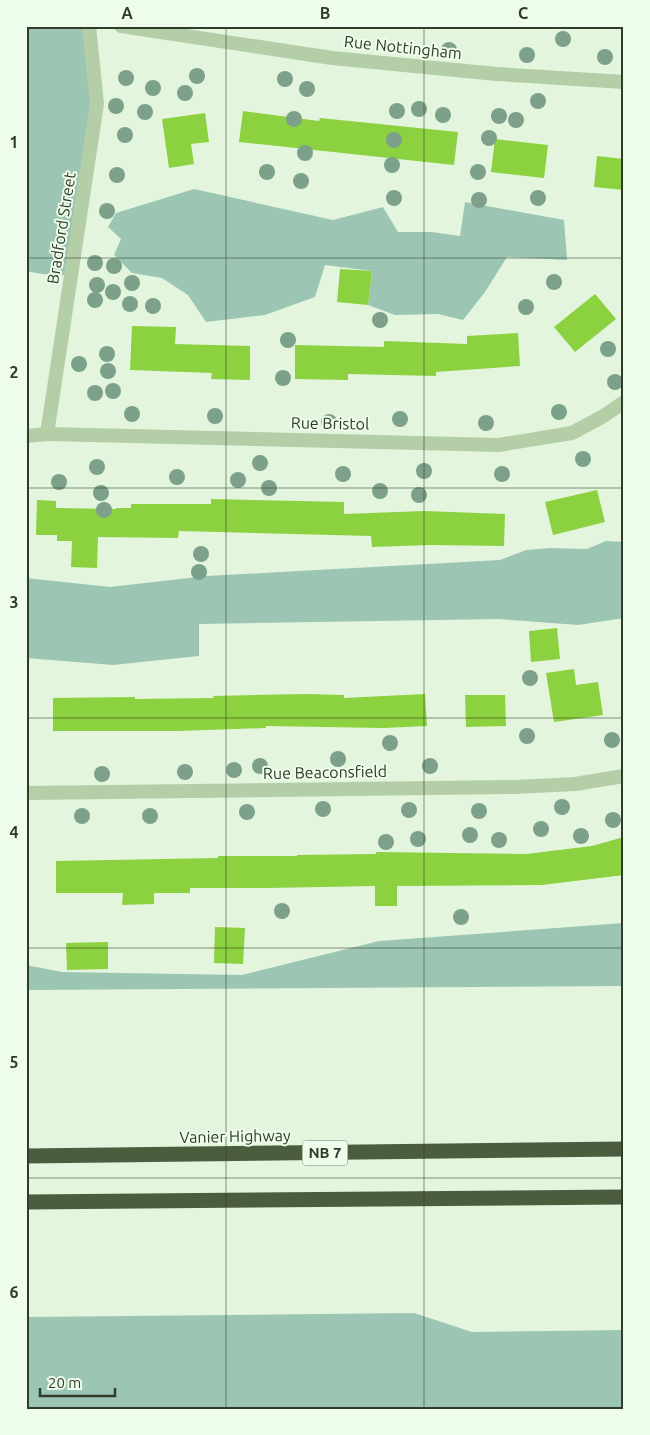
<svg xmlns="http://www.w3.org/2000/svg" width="650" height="1435" viewBox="0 0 650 1435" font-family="Ubuntu,sans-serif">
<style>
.green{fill:#9cc6b3}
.building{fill:#8cd13f}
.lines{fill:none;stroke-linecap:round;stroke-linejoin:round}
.minor{stroke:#b4cea8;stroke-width:14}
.motorway{stroke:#4c5c3f;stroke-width:15}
.tree{fill:#7da08a}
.grid{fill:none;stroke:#313b29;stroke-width:1;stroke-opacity:0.55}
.labels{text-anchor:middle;stroke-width:4;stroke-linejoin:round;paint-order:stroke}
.shield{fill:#eefceb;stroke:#6a7563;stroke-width:1}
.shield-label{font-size:15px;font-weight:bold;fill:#313b29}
.street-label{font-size:16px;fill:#313b29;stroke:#eefceb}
.neatline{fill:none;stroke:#313b29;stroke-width:2}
.grid-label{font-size:16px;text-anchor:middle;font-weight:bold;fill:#313b29}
</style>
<rect width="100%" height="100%" fill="#e3f5dd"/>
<!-- green -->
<g class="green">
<path d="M26,26H89L97,104L81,215L78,276L42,274L26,271Z"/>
<path d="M194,189L333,220L383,207L398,232H432L460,236L465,202L564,220L567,260L507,257L485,292L463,320L438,314L395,315L368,305L372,271L325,265L315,297L265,315L206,322L188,295L162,278L132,273L114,255L121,239L108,227L116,213Z"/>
<path d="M606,541L624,542V618L578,625L499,619L199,624V656L113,665L26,658V578L110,587L206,576L500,560L526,550L551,548L587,549Z"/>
<path d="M624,923V986L26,990V965L62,972L242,975L379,941Z"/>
<path d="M414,1313L472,1332L624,1330V1409H26V1317Z"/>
</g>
<!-- building -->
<g class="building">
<path d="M243,111L319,121L320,118L458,132L454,165L239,142Z"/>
<path d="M205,113L209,142L191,144L194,164L169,168L162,119Z"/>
<path d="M495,139L548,145L544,178L491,172Z"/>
<path d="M597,156L624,159V190L594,187Z"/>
<path d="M340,269L372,271L368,305L337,302Z"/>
<path d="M595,294L616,319L575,352L554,327Z"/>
<path d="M132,326L176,327L175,344L250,346V380L211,379L212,373L130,370Z"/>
<path d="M518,333L520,366L436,372V376L348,374V380L295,379V345L384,347V341L467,344V336Z"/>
<path d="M597,490L605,522L553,535L545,502Z"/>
<path d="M211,499L344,502V514L424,511L505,514L504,546L431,545L372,547L371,536L179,531L178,538L98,537L97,568L71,567L72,541H57V535H36L37,500L56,501V508L116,509V508H131V504H211Z"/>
<path d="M557,628L560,659L531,662L529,631Z"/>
<path d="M574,669L576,685L598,682L603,715L554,722L546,673Z"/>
<path d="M306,694L344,695V698L425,694L427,726L383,728L266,726V728L179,731H53V698L135,697V699L214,698L213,696Z"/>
<path d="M465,695H505L506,726L466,727Z"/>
<path d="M624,837V875L542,885L397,886V906H375V886L268,888H190V893H154V904L122,905L123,893H56V861L218,858V856H297V855L376,854V852L526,854L592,846Z"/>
<path d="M215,927L245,928L243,964L214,963Z"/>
<path d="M108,942V969L67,970L66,943Z"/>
</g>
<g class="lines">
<!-- minor -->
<g class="minor">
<path d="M121,26L332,58L497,74L624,82"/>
<path d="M47,434L97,104L89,26"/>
<path d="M26,436L47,434L499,445L572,433L602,417L624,402"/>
<path d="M26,793L515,787L575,784L624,776"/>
</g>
<!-- motorway -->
<g class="motorway">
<path d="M26,1156L624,1149"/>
<path d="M26,1202L624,1197"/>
</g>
</g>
<!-- trees -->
<g class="tree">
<circle cx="563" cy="39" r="8"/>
<circle cx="449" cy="50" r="8"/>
<circle cx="527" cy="55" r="8"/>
<circle cx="605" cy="57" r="8"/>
<circle cx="197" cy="76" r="8"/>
<circle cx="126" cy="78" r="8"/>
<circle cx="285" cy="79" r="8"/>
<circle cx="153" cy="88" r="8"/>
<circle cx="307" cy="89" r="8"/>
<circle cx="185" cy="93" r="8"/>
<circle cx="538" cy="101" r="8"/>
<circle cx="116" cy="106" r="8"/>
<circle cx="419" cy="109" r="8"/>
<circle cx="397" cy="111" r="8"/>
<circle cx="145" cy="112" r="8"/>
<circle cx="443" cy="115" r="8"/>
<circle cx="499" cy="116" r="8"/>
<circle cx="294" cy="119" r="8"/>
<circle cx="516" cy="120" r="8"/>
<circle cx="125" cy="135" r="8"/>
<circle cx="489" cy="138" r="8"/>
<circle cx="394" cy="140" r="8"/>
<circle cx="305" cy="153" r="8"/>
<circle cx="392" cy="165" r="8"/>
<circle cx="267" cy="172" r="8"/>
<circle cx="478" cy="172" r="8"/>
<circle cx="117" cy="175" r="8"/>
<circle cx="301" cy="181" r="8"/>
<circle cx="394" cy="198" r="8"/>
<circle cx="538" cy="198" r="8"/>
<circle cx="479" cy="200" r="8"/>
<circle cx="107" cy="211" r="8"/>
<circle cx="95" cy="263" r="8"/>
<circle cx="114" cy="266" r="8"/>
<circle cx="554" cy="282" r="8"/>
<circle cx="132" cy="283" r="8"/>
<circle cx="97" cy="285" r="8"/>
<circle cx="113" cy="292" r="8"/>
<circle cx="95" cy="300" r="8"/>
<circle cx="130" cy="304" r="8"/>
<circle cx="153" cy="306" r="8"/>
<circle cx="526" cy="307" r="8"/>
<circle cx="380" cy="320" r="8"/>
<circle cx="288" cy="340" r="8"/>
<circle cx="608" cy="349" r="8"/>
<circle cx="107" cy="354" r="8"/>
<circle cx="79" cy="364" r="8"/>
<circle cx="108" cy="371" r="8"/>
<circle cx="283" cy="378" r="8"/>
<circle cx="615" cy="382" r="8"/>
<circle cx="113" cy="391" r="8"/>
<circle cx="95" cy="393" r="8"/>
<circle cx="559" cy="412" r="8"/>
<circle cx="132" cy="414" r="8"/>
<circle cx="215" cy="416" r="8"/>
<circle cx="400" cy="419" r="8"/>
<circle cx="329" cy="422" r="8"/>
<circle cx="486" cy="423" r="8"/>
<circle cx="583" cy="459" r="8"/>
<circle cx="260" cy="463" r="8"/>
<circle cx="97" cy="467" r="8"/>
<circle cx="424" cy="471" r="8"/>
<circle cx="343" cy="474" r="8"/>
<circle cx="502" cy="474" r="8"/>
<circle cx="177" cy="477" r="8"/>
<circle cx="238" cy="480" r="8"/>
<circle cx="59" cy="482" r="8"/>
<circle cx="269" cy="488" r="8"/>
<circle cx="380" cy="491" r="8"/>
<circle cx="101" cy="493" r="8"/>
<circle cx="419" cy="495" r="8"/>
<circle cx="104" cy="510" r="8"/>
<circle cx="201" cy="554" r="8"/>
<circle cx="199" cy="572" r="8"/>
<circle cx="530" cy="678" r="8"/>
<circle cx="527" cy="736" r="8"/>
<circle cx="612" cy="740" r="8"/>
<circle cx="390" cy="743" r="8"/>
<circle cx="338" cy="759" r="8"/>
<circle cx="260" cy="766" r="8"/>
<circle cx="430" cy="766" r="8"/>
<circle cx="234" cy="770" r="8"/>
<circle cx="185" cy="772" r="8"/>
<circle cx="102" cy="774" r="8"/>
<circle cx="562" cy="807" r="8"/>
<circle cx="323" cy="809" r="8"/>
<circle cx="409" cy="810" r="8"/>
<circle cx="479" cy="811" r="8"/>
<circle cx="247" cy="812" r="8"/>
<circle cx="82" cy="816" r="8"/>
<circle cx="150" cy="816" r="8"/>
<circle cx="613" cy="820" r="8"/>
<circle cx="541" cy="829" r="8"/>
<circle cx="470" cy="835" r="8"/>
<circle cx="581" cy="836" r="8"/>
<circle cx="418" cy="839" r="8"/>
<circle cx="499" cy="840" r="8"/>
<circle cx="386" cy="842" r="8"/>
<circle cx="282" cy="911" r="8"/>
<circle cx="461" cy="917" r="8"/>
</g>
<!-- grid -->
<path class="grid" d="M226,26V1409M424,26V1409M26,258H624M26,488H624M26,718H624M26,948H624M26,1178H624"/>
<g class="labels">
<!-- shield labels -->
<rect class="shield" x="302.5" y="1140.5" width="45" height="25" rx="4"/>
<g class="shield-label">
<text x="325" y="1158">NB 7</text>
</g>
<!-- street labels -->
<g class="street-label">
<text transform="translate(403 47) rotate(6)" y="6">Rue Nottingham</text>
<text transform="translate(61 228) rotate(-81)" y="6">Bradford Street</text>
<text transform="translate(330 423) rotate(1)" y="6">Rue Bristol</text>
<text transform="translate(325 772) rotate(-1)" y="6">Rue Beaconsfield</text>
<text transform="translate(235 1136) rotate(-1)" y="6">Vanier Highway</text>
</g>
</g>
<!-- border -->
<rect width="650" height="1435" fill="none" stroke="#eefceb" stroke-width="55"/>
<!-- scale -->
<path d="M40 1388v8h75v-8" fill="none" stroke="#313b29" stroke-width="2.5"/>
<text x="48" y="1388" font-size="15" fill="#313b29" stroke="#eefceb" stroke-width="4" paint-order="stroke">20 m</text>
<rect x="28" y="28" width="594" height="1380" class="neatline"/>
<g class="grid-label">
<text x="127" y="19">A</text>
<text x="325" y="19">B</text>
<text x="523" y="19">C</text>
<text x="14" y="148">1</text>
<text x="14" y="378">2</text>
<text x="14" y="608">3</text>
<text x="14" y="838">4</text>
<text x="14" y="1068">5</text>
<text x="14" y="1298">6</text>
</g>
</svg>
